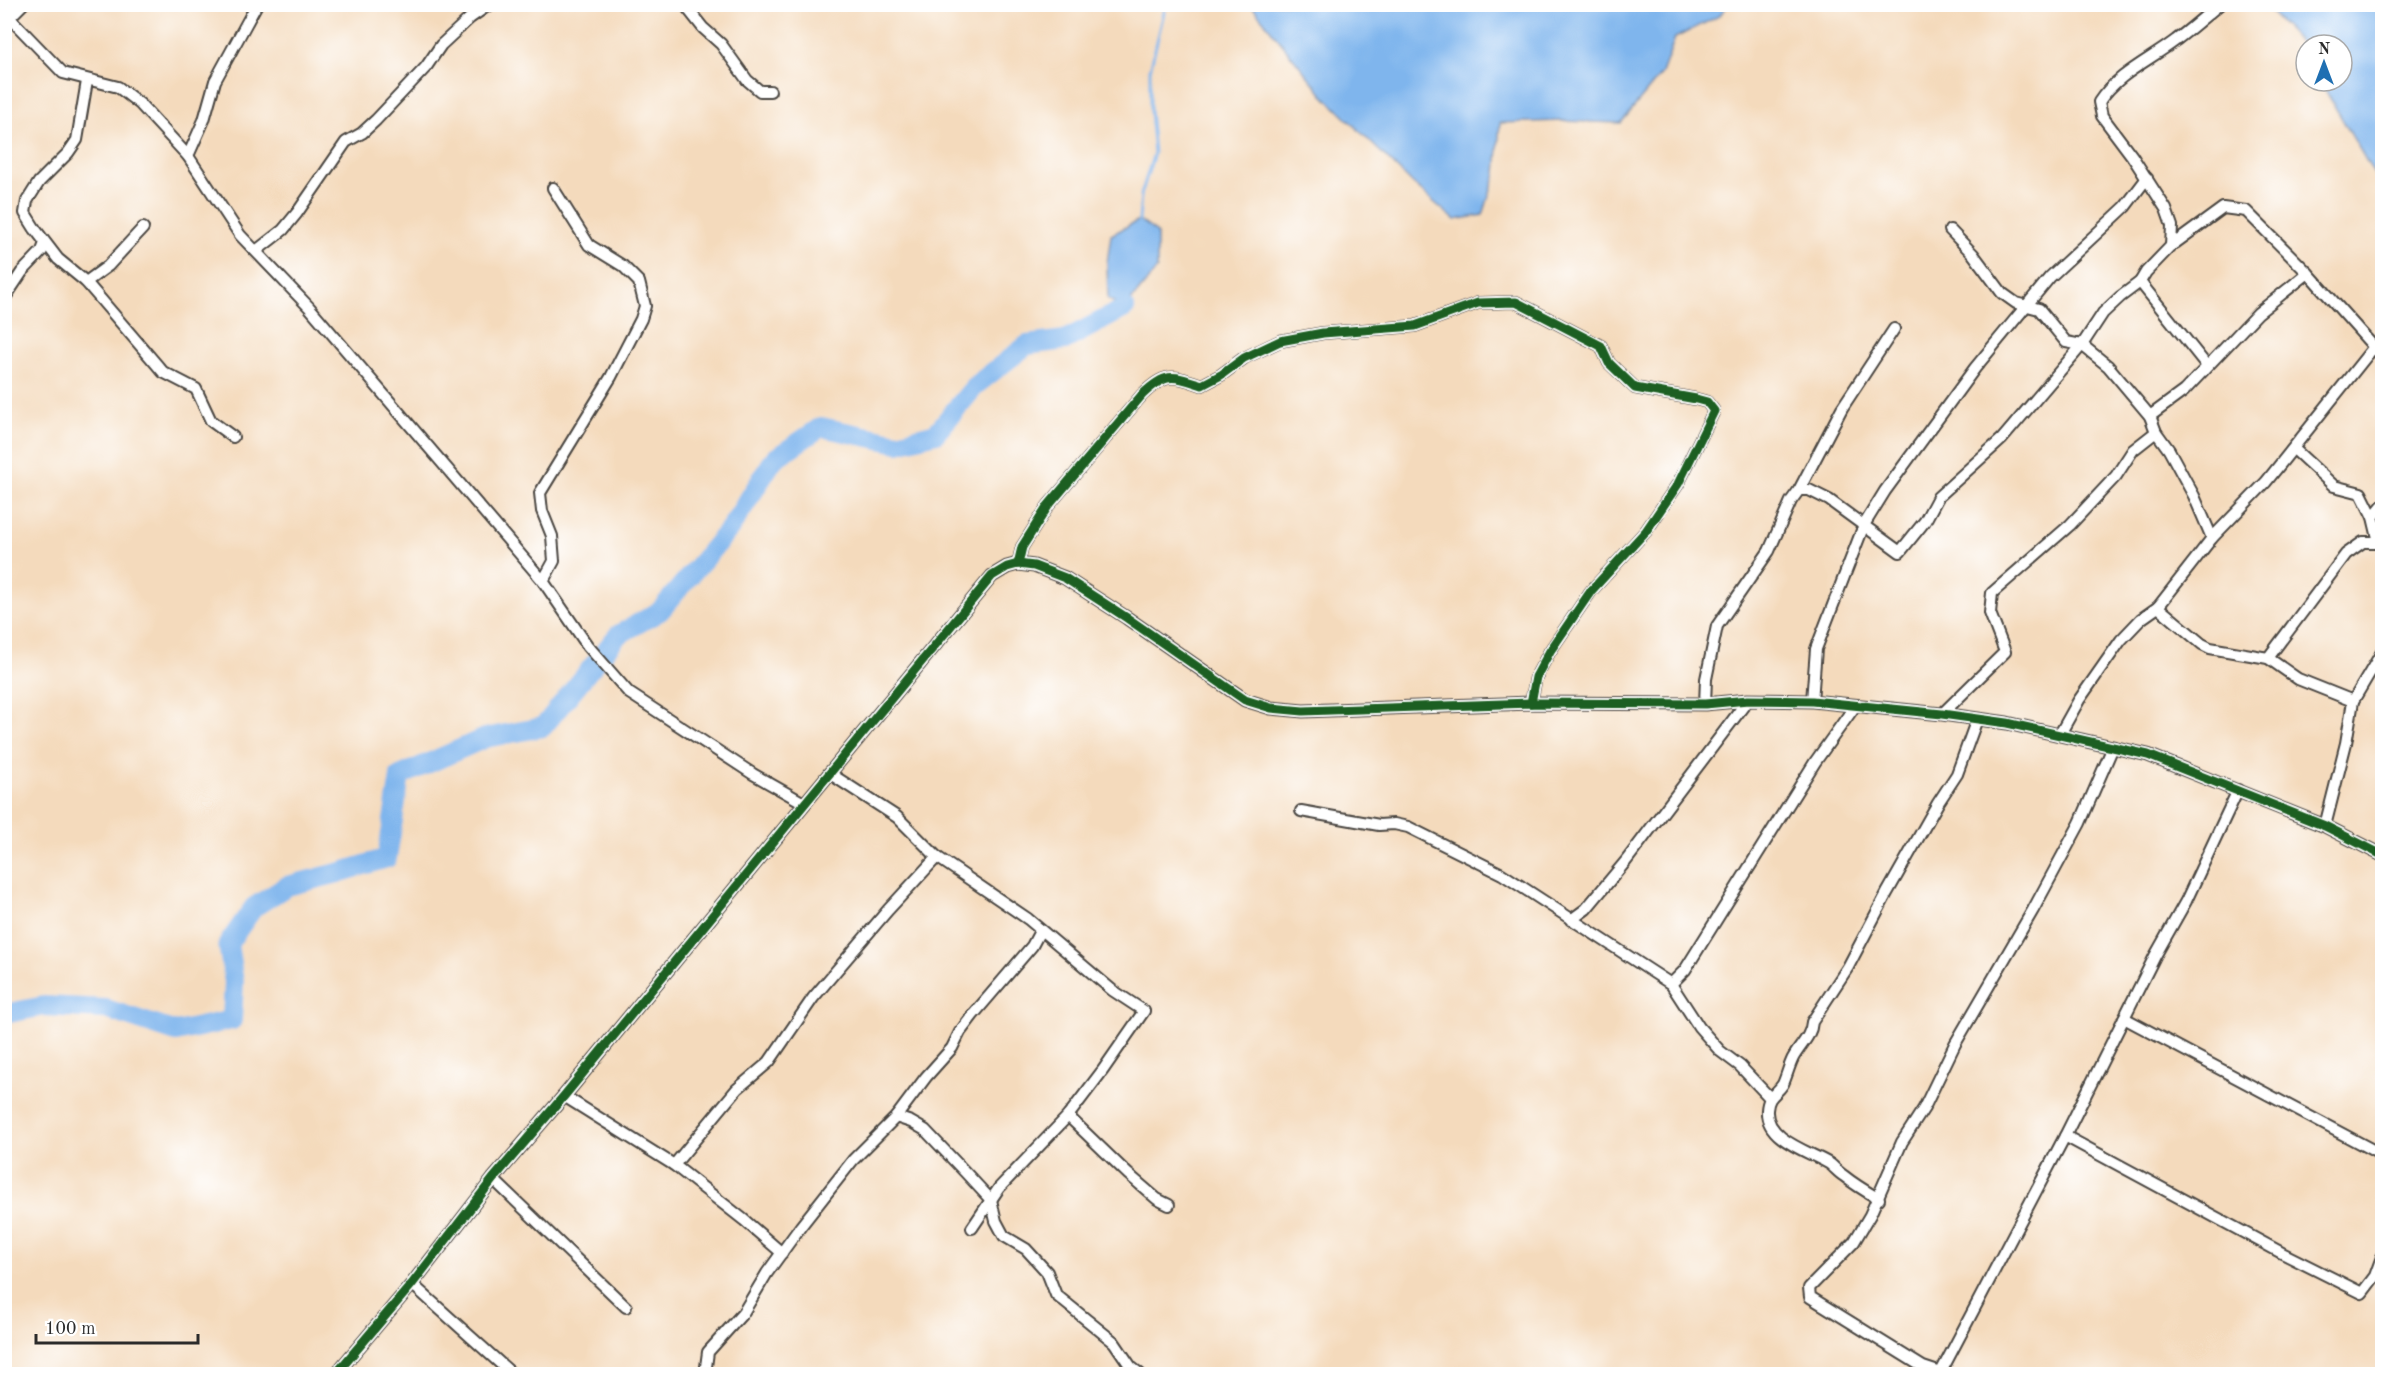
<svg xmlns="http://www.w3.org/2000/svg" width="2387" height="1379" viewBox="0 0 2387 1379" font-family="'Old Standard TT',serif">
<style>
.water{fill:#7fb5ed;stroke:#55708c;stroke-width:1.5}
.lines{fill:none;stroke-linecap:round;stroke-linejoin:round}
.stream{stroke:#7fb5ed;stroke-width:3}
.river{stroke:#7fb5ed;stroke-width:20}
.minor-casing{stroke:#494541;stroke-width:14}
.tertiary-casing{stroke:#494541;stroke-width:15}
.minor{stroke:#fff;stroke-width:10}
.tertiary{stroke:#fff;stroke-width:12}
.cycleway-casing{stroke:#fff;stroke-width:13}
.cycleway{stroke:#1b5e20;stroke-width:9}
</style>
<rect width="100%" height="100%" fill="#fff"/>
<filter id="ink" filterUnits="userSpaceOnUse"><feTurbulence type="fractalNoise" baseFrequency=".0167" numOctaves="2"/><feDisplacementMap in="SourceGraphic" scale="12" xChannelSelector="R" yChannelSelector="G"/><feConvolveMatrix kernelMatrix="1 2 1 2 8 2 1 2 1" color-interpolation-filters="sRGB"/></filter>
<filter id="wash" filterUnits="userSpaceOnUse"><feTurbulence type="fractalNoise" baseFrequency=".008" numOctaves="4" result="noise"/><feDisplacementMap in="SourceGraphic" scale="24" xChannelSelector="R" yChannelSelector="G"/><feGaussianBlur stdDeviation="1.35" result="paint"/><feColorMatrix in="noise" values="0 0 0 0 0 0 0 0 0 0 0 0 0 0 0 0 0 1.4 0 .05"/><feComposite in="paint" operator="in"/></filter>
<g filter="url(#wash)">
<rect width="100%" height="100%" fill="#f4dabc"/>
<!-- water -->
<g class="water">
<path d="M1251,5V4L1728,5L1719,16L1675,38L1662,73L1621,123L1562,121L1500,123L1496,174L1483,215L1455,220L1414,185L1323,95Z"/>
<path d="M2264,5H2382V188L2320,81H2342V45H2306V56L2297,39Z"/>
<path d="M1139,220L1157,233V269L1125,308L1108,299L1107,263L1111,235Z"/>
</g>
<g class="lines">
<!-- stream -->
<path class="stream" d="M1139,220L1141,195L1154,153L1150,111V70L1166,4"/>
<!-- river -->
<path class="river" d="M4,1014L44,1006L106,1009L176,1032L232,1020L234,982L228,944L254,907L287,886L338,873L387,858L400,776L485,738L543,727L618,635L660,611L731,527L774,459L821,427L898,443L936,433L976,385L1027,345L1065,340L1125,308"/>
</g>
</g>
<g filter="url(#ink)">
<g class="lines">
<defs>
<g id="minor">
<path d="M684,4L703,28L721,44L747,80L760,91H770"/>
<path d="M4,12L63,73L118,87L140,104L188,156L240,235L309,307L543,581L587,645L629,693L753,774L804,803"/>
<path d="M10,17L23,4"/>
<path d="M87,81L77,140L68,153L39,182L27,201L25,213L35,229L58,259L86,282L163,372L196,389L211,421L233,437"/>
<path d="M188,156L204,120L215,81L257,4"/>
<path d="M1950,230L1973,254L2002,293L2016,303L2039,309L2066,342L2082,345L2108,366L2150,416L2156,432L2169,450L2194,496L2212,538"/>
<path d="M2171,246L2172,226L2166,209L2132,156L2102,116L2099,102C2117,74 2150,60 2176,40C2191,29 2205,16 2220,4"/>
<path d="M256,251L283,230L297,213L346,142L362,133L376,120L426,67L441,45L470,18L490,4"/>
<path d="M86,282L108,266L143,228"/>
<path d="M2140,282L2207,366"/>
<path d="M4,299L22,272L42,251L45,243"/>
<path d="M2150,416L2184,391L2258,313L2308,273"/>
<path d="M2294,449L2334,486L2361,493L2373,517L2379,542L2382,545"/>
<path d="M1799,490H1809L1829,500L1900,552L1925,521L1938,497L2002,439L2082,345L2103,313L2120,297L2140,282L2146,272L2171,246L2223,208L2246,211L2308,273L2382,356"/>
<path d="M2373,517L2382,506"/>
<path d="M1018,564L1022,547L1048,506L1142,395C1166,372 1172,375 1202,385L1221,375L1244,358L1280,341L1323,333L1415,326L1478,303L1516,302L1601,346L1609,363L1635,388L1696,399L1707,402L1714,411L1678,484L1646,531L1591,591L1550,651L1536,677L1531,703"/>
<path d="M543,581L554,561L552,536L542,511L540,493L611,377L641,319L645,306L639,282L623,266L589,245L553,188"/>
<path d="M2158,607L2202,644L2210,648L2268,658L2298,679L2353,701"/>
<path d="M2268,658L2346,554L2363,542H2379"/>
<path d="M1812,701L1816,649L1864,525L1885,491L1975,368L2050,277L2125,207L2147,178"/>
<path d="M1705,704L1706,679L1717,626L1769,551L1791,501L1799,490L1842,408L1894,329"/>
<path d="M1942,714L2005,652L1990,613L1992,593L2070,525L2116,476L2133,450L2156,432"/>
<path d="M2060,734L2079,700L2121,640L2141,619L2158,607L2212,538L2266,482L2373,348"/>
<path d="M829,773L897,817L937,857L1028,919L1112,990L1144,1011L1103,1070L1068,1116L999,1188L972,1228"/>
<path d="M1301,811L1379,825L1394,824L1408,827L1502,874L1671,984L1699,1027L1720,1051L1740,1066L1770,1098"/>
<path d="M2325,826L2346,743L2353,701L2382,652"/>
<path d="M1571,920L1586,909L1626,861L1748,700"/>
<path d="M1671,984L1685,970L1815,762L1855,706"/>
<path d="M2124,1018L2382,1155"/>
<path d="M564,1096L674,1165L744,1220L782,1253"/>
<path d="M1068,1116L1128,1174L1157,1199L1169,1205"/>
<path d="M896,1117L911,1122L925,1130L965,1172L991,1200L996,1221L1004,1236L1026,1249L1047,1272L1056,1295L1114,1342L1131,1367L1140,1374"/>
<path d="M2065,1136L2282,1253L2362,1293L2375,1276L2382,1257"/>
<path d="M674,1165L737,1089L769,1062L813,998L888,910L937,857"/>
<path d="M493,1179L626,1307"/>
<path d="M1879,1199C1867,1192 1855,1185 1844,1176C1839,1173 1835,1168 1830,1164C1811,1152 1765,1140 1767,1110C1768,1095 1776,1095 1783,1084C1787,1075 1789,1066 1793,1058C1800,1045 1811,1037 1812,1022L1848,967L1887,893L1938,803L1957,774L1977,719"/>
<path d="M412,1284L512,1374"/>
<path d="M1941,1372L2065,1136L2155,956L2186,901L2238,790"/>
<path d="M705,1374L708,1352L743,1313L767,1273L801,1226L853,1160L896,1117L926,1077L952,1048L960,1032L973,1015L1032,946L1040,931"/>
<path d="M1944,1374L1923,1367L1810,1297L1809,1288L1854,1242L1870,1215L1902,1142L1924,1108L1955,1044L2033,910L2080,823L2113,747"/>
</g>
<path id="tertiary" d="M336,1374L412,1284L493,1179L564,1096L992,576L1007,567L1018,564L1034,566L1065,578L1127,618L1245,700L1271,708L1303,711L1531,703L1705,704L1748,700L1812,701L1942,714L2007,723L2148,755L2325,826L2382,855"/>
</defs>
<!-- minor casing -->
<use href="#minor" class="minor-casing"/>
<!-- tertiary casing -->
<use href="#tertiary" class="tertiary-casing"/>
<!-- minor -->
<use href="#minor" class="minor"/>
<!-- tertiary -->
<use href="#tertiary" class="tertiary"/>
<defs>
<g id="cycleway">
<path d="M1018,564L1022,547L1048,506L1142,395C1166,372 1172,375 1202,385L1221,375L1244,358L1280,341L1323,333L1415,326L1478,303L1516,302L1601,346L1609,363L1635,388L1696,399L1707,402L1714,411L1678,484L1646,531L1591,591L1550,651L1536,677L1531,703"/>
<path d="M336,1374L412,1284L493,1179L564,1096L992,576L1007,567L1018,564L1034,566L1065,578L1127,618L1245,700L1271,708L1303,711L1531,703L1705,704L1748,700L1812,701L1942,714L2007,723L2148,755L2325,826L2382,855"/>
</g>
</defs>
<!-- cycleway casing -->
<use href="#cycleway" class="cycleway-casing"/>
<!-- cycleway -->
<use href="#cycleway" class="cycleway"/>
</g>
</g>
<!-- margin -->
<rect width="2387" height="1379" fill="none" stroke="#fff" stroke-width="24"/>
<!-- north arrow -->
<g transform="translate(2324 63)"><circle r="28" fill="#ffffff" stroke="#aaaaaa" stroke-width="1.5"/>
<path d="M0-4.5L10 22L0 15L-10 22Z" fill="#1f6fb2"/>
<text y="-9" font-size="16" font-weight="bold" text-anchor="middle" fill="#2b2b2b">N</text>
</g>
<!-- scale -->
<path d="M36 1334v9h162v-9" fill="none" stroke="#2b2b2b" stroke-width="3"/>
<text x="45" y="1334" font-size="18" fill="#2b2b2b" stroke="#ffffff" stroke-width="4.5" paint-order="stroke">100 m</text>
</svg>
